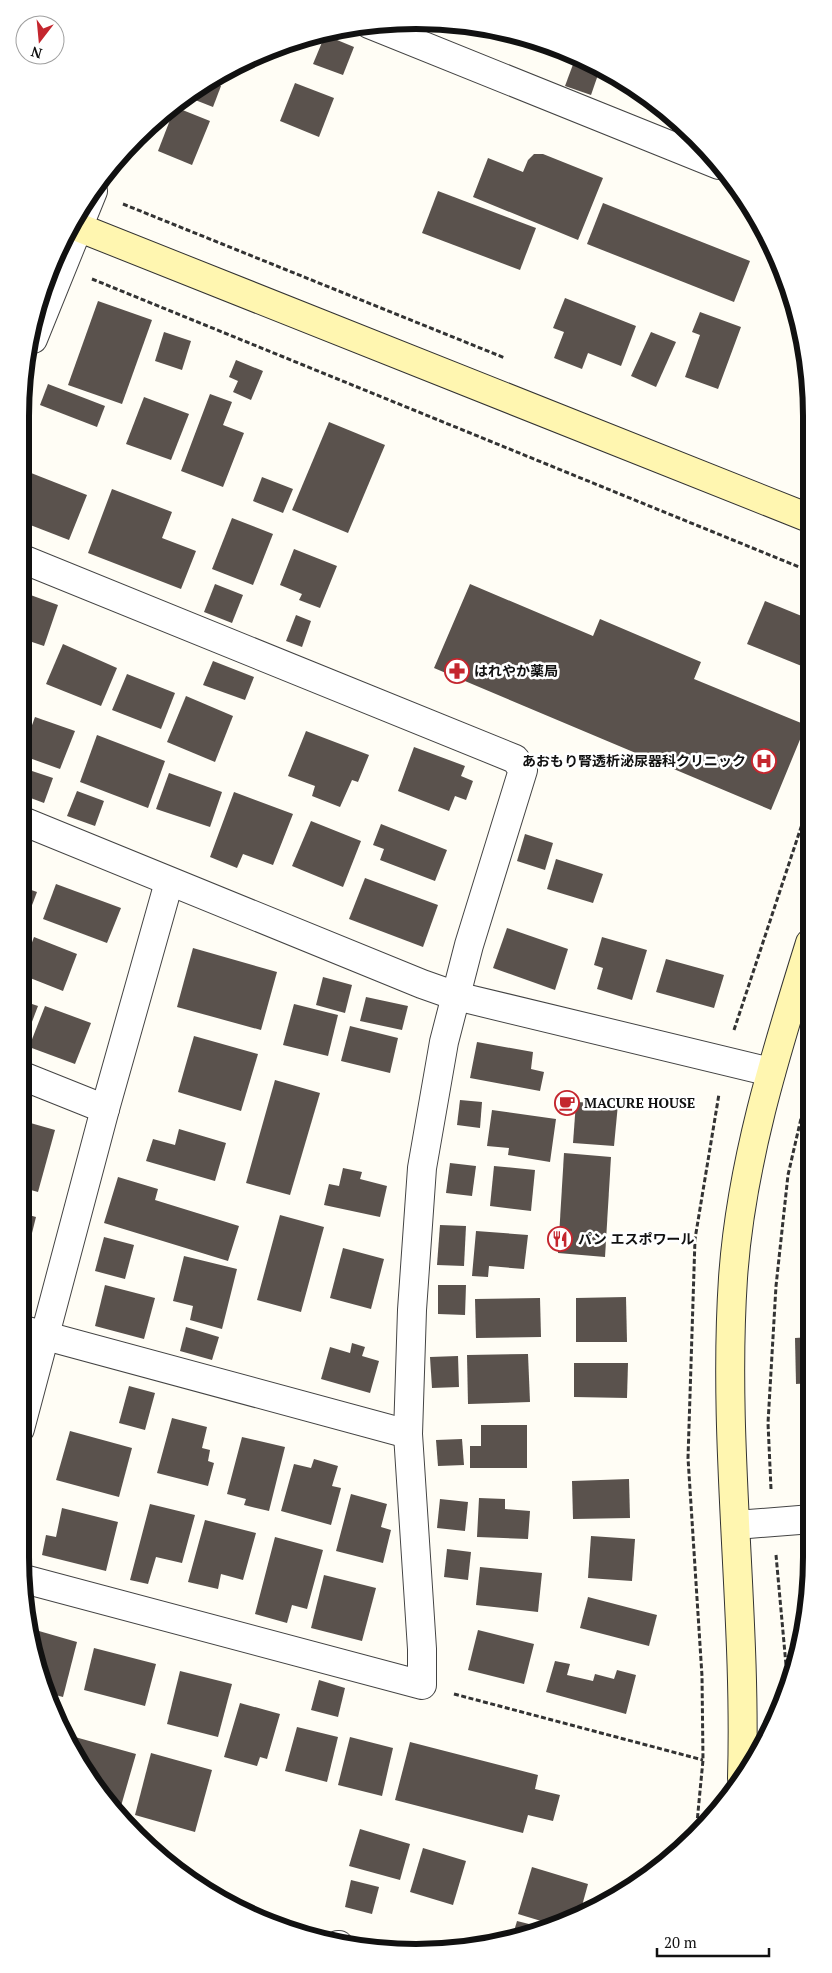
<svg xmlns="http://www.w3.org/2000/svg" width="832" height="1973" viewBox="0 0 832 1973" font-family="'PT Serif','Noto Sans JP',serif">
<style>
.building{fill:#5a524d}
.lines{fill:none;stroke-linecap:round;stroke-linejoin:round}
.street-casing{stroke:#444;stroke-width:30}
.secondary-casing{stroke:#333;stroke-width:30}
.path{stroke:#333;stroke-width:3;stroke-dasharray:5 2.5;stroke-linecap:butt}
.street{stroke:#fff;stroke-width:28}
.secondary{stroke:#fff6b0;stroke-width:28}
.labels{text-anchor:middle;stroke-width:5;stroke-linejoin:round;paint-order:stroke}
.poi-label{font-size:14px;font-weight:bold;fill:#111;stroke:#fff;text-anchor:start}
.rim{fill:none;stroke:#111;stroke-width:6}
</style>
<rect width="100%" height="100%" fill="#fffdf5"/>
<!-- building -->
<g class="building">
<path d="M325,35L354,47L343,75L313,64Z"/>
<path d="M575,59L600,69L591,95L565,86Z"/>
<path d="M234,65L230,76L221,73Z"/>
<path d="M610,74L630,84V86L608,78Z"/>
<path d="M209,81L221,86L213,107L185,96Z"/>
<path d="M295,83L334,98L319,137L280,121Z"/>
<path d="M175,107L210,121L192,165L158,151Z"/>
<path d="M534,154H543L603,178L578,240L473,197L488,158L523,172L528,160Z"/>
<path d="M438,191L536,228L520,270L422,233Z"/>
<path d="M603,203L750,261L734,302L587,244Z"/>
<path d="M565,298L636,326L621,366L588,353L582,369L554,358L564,332L553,328Z"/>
<path d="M98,301L152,320L122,404L68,385Z"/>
<path d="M700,312L741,327L718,389L685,377L700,335L692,332Z"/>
<path d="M164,332L191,341L182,370L155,361Z"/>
<path d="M651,332L676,342L656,387L631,376Z"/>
<path d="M236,360L263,371L251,400L233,392L238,381L229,377Z"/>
<path d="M48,384L105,406L97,427L40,405Z"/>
<path d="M210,394L232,402L223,425L244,433L223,487L181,471Z"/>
<path d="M144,397L189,414L171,460L126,444Z"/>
<path d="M329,422L385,445L348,533L292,510Z"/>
<path d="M26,471L87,495L69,540L20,521V485Z"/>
<path d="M262,477L293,489L283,513L253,501Z"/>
<path d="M112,489L172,512L162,538L196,551L181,589L88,553Z"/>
<path d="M232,518L273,534L253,585L212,569Z"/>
<path d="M294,549L337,566L320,608L299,600L302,594L280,585Z"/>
<path d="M215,584L243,595L232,623L204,612Z"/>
<path d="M470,584L593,636L600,619L701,662L694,679L806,725L771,810L434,668Z"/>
<path d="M25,593L58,605L44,646L20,638V608Z"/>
<path d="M765,601L809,619V669L747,644Z"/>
<path d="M296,615L311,621L302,647L286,641Z"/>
<path d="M63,644L117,668L101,706L46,684Z"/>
<path d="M213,661L254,677L245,700L203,685Z"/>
<path d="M127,674L175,693L161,729L112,710Z"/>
<path d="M186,696L233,716L215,762L167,742Z"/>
<path d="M35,717L75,731L60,769L21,755Z"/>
<path d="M306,731L369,755L358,782L352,780L340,807L312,796L315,786L288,776Z"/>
<path d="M97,735L165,761L148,808L80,782Z"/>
<path d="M414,747L465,766L461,776L473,781L466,800L455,796L449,811L398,791Z"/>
<path d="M26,769L53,778L44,803L20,794V784Z"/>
<path d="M169,773L222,792L210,827L156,809Z"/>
<path d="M77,791L104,801L95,826L67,816Z"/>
<path d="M234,792L293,814L273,865L243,854L237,868L210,857Z"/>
<path d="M311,821L361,841L343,887L292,866Z"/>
<path d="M381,824L447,850L435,881L380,860L384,849L373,845Z"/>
<path d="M525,834L553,843L545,870L517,861Z"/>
<path d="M556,859L603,874L593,903L547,889Z"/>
<path d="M365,878L438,905L423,947L349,919Z"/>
<path d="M56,884L121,908L107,943L43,919Z"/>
<path d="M20,886L37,892L20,937Z"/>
<path d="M507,928L568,949L555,990L493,968Z"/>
<path d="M34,937L77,954L63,991L20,974Z"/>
<path d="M602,937L647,950L632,1000L597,989L603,968L594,965Z"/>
<path d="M193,948L277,972L261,1030L177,1007Z"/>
<path d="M666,959L724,975L714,1008L656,992Z"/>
<path d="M323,977L352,985L345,1013L316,1005Z"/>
<path d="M20,985L31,989L26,1002L38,1006L27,1035L20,1032Z"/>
<path d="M366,997L408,1006L402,1030L360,1021Z"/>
<path d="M294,1004L338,1015L328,1056L283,1045Z"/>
<path d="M45,1006L91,1023L75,1064L29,1047Z"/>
<path d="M350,1026L398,1038L390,1073L341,1061Z"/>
<path d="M194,1036L258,1054L241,1111L178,1092Z"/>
<path d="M477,1042L533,1052L531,1069L544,1072L540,1091L470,1078Z"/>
<path d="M275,1080L320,1093L290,1195L246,1183Z"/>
<path d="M460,1100L482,1102L480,1128L457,1125Z"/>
<path d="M576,1102L618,1104L614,1146L573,1143Z"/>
<path d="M492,1110L556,1119L550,1162L508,1155L509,1148L487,1146Z"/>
<path d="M20,1120L55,1130L38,1192L20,1187Z"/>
<path d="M179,1129L226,1143L215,1181L146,1161L153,1139L175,1145Z"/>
<path d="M564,1153L611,1157L605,1257L558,1253Z"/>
<path d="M450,1163L476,1166L472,1196L446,1193Z"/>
<path d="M494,1166L535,1170L531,1211L490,1206Z"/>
<path d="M343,1168L362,1172L360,1179L387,1186L380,1217L324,1205L329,1184L339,1186Z"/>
<path d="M118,1177L158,1189L155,1200L239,1226L228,1261L104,1223Z"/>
<path d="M21,1213L36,1217L21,1277L20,1216Z"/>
<path d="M280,1215L324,1227L301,1312L257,1300Z"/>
<path d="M440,1225L466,1226L464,1266L437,1265Z"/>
<path d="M476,1231L528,1235L524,1269L489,1266L488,1277L472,1276Z"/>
<path d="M104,1237L134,1245L125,1279L95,1271Z"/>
<path d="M343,1248L384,1259L371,1309L330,1298Z"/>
<path d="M184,1256L237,1269L222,1329L190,1320L193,1306L173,1301Z"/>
<path d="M105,1285L155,1298L144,1339L95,1326Z"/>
<path d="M438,1285H466L465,1315L438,1314Z"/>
<path d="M626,1297L627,1342H576V1298Z"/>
<path d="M540,1298L541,1337L476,1338L475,1299Z"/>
<path d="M186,1327L219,1337L212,1360L180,1351Z"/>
<path d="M811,1337L812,1383L796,1384L795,1338Z"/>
<path d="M352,1343L365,1347L362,1356L379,1361L370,1393L321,1379L330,1347L350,1353Z"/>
<path d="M528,1354L530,1402L468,1404L467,1355Z"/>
<path d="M458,1356L459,1387L432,1388L430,1357Z"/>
<path d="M574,1363H628L627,1398L574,1397Z"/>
<path d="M129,1386L155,1393L145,1430L119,1423Z"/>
<path d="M172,1418L207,1427L202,1448L210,1450L208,1461L214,1463L208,1486L157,1473Z"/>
<path d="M481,1425H527V1468H470V1446H481Z"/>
<path d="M70,1431L132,1448L119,1497L56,1480Z"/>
<path d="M242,1437L285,1447L269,1511L244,1505L246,1499L227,1494Z"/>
<path d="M462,1439L464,1465L438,1466L436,1440Z"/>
<path d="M314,1459L338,1466L332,1486L341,1488L331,1525L281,1511L294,1464L311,1468Z"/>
<path d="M629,1479L630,1518L573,1519L572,1481Z"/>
<path d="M351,1494L387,1504L381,1527L391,1530L383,1563L336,1551Z"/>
<path d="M479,1498L505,1499V1509L530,1511L528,1539L477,1537Z"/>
<path d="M440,1499L468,1502L465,1531L437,1528Z"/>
<path d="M150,1504L195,1515L182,1563L156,1557L148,1584L130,1580Z"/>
<path d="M62,1508L118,1522L106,1571L42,1555L46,1535L56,1537Z"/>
<path d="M205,1520L256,1533L243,1580L221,1574L218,1589L188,1582Z"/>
<path d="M591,1536L635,1539L632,1581L588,1578Z"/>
<path d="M275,1537L323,1550L307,1609L292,1605L287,1623L255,1614Z"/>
<path d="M447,1549L471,1552L468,1580L444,1577Z"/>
<path d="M480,1567L542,1573L538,1612L476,1605Z"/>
<path d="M324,1575L376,1588L362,1641L311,1628Z"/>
<path d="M588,1597L657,1615L649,1646L580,1628Z"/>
<path d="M32,1629L77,1642L63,1697L44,1692L41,1685Z"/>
<path d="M478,1630L534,1644L524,1684L468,1670Z"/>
<path d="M94,1648L156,1664L145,1706L84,1690Z"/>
<path d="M555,1661L570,1664L567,1675L593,1681L595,1674L614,1679L617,1670L636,1675L626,1714L546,1692Z"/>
<path d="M180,1671L232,1684L218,1737L167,1724Z"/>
<path d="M319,1680L345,1688L338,1717L311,1710Z"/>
<path d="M240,1703L280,1714L267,1759L260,1757L257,1766L224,1757Z"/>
<path d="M297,1727L338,1737L327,1782L285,1771Z"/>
<path d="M75,1737L136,1754L119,1813L113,1811L73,1755L71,1751Z"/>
<path d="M350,1737L393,1748L382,1796L338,1785Z"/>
<path d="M410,1742L538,1775L535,1789L560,1795L553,1821L528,1815L523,1833L395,1800Z"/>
<path d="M151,1753L212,1770L195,1832L135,1815Z"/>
<path d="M360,1829L410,1844L400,1880L349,1866Z"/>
<path d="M423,1848L466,1861L453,1905L410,1892Z"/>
<path d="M532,1867L588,1884L580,1913L551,1924L518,1914Z"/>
<path d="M351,1880L379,1887L372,1914L345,1907Z"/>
<path d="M602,1899L611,1901L600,1905Z"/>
<path d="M517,1921L541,1927L512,1938Z"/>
</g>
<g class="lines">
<defs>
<g id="street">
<path d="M369,24L719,165"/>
<path d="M33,339L93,191"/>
<path d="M20,558L515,759L523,770L469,945L444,1042L422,1168L412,1310L408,1434L422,1649V1685L24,1579"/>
<path d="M20,820L422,984L456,996L771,1072"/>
<path d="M20,1075L105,1109"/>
<path d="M20,1329L408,1434"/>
<path d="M20,1429L105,1109L169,882"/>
<path d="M736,1525L812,1519"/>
<path d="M338,1945H339"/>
</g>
<g id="secondary">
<path d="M70,224L809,518"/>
<path d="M742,1778C747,1611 722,1445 733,1278C741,1163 776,1052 810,943"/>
</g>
</defs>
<!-- street casing -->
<use href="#street" class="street-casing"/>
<!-- secondary casing -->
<use href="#secondary" class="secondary-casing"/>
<!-- path -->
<g class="path">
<path d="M123,204L505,358"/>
<path d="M92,279L809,571"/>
<path d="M734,1030L810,800"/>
<path d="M771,1489L768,1423L776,1286L788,1175L811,1075"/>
<path d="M776,1555L787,1676L786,1695"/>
<path d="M454,1694L703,1760"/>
<path d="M696,1833L703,1760L702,1676L688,1458L695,1239L719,1094"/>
</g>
<!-- street -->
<use href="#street" class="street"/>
<!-- secondary -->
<use href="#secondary" class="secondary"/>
</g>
<!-- icons -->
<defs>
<symbol id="pharmacy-ring" viewBox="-11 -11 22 22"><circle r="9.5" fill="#fff" stroke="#c4262e" stroke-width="1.5"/><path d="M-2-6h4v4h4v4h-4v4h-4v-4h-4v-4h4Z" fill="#c4262e"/></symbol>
<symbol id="hospital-ring" viewBox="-11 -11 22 22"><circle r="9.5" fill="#fff" stroke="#c4262e" stroke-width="1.5"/><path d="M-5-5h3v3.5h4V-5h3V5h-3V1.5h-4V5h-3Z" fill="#c4262e"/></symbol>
<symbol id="cafe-ring" viewBox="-11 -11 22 22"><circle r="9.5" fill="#fff" stroke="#c4262e" stroke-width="1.5"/><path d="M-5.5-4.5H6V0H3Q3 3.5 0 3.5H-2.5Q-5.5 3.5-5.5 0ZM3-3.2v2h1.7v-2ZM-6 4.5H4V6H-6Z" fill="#c4262e"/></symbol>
<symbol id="restaurant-ring" viewBox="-11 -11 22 22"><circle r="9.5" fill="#fff" stroke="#c4262e" stroke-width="1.5"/><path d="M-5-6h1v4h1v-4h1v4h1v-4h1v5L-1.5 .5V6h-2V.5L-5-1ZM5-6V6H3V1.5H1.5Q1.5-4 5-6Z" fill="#c4262e"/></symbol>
</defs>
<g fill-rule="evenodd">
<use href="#pharmacy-ring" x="443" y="657" width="28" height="28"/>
<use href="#hospital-ring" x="750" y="747" width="28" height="28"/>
<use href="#cafe-ring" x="553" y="1089" width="28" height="28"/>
<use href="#restaurant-ring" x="546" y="1225" width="28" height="28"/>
</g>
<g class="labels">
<!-- poi labels -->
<g class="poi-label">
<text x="474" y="676">はれやか薬局</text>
<text x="746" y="766" text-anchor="end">あおもり腎透析泌尿器科クリニック</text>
<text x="584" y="1108">MACURE HOUSE</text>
<text x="578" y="1244">パン エスポワール</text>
</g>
</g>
<!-- crop -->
<path d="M0 0H832V1973H0ZM416 29H416A387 387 0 0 1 803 416V1557A387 387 0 0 1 416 1944H416A387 387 0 0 1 29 1557V416A387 387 0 0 1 416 29Z" fill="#fff" fill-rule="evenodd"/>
<path class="rim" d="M416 29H416A387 387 0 0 1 803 416V1557A387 387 0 0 1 416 1944H416A387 387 0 0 1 29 1557V416A387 387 0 0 1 416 29Z"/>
<!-- north arrow -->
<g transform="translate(40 40) rotate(196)"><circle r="24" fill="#ffffff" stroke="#a0a0a0"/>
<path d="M0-4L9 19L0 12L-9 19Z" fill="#c4262e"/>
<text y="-8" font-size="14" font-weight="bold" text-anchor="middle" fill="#111111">N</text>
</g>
<!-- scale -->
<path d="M657 1948v8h112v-8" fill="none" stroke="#111111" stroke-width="2.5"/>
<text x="664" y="1948" font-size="15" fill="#111111" stroke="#ffffff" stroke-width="4" paint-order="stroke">20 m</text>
</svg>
